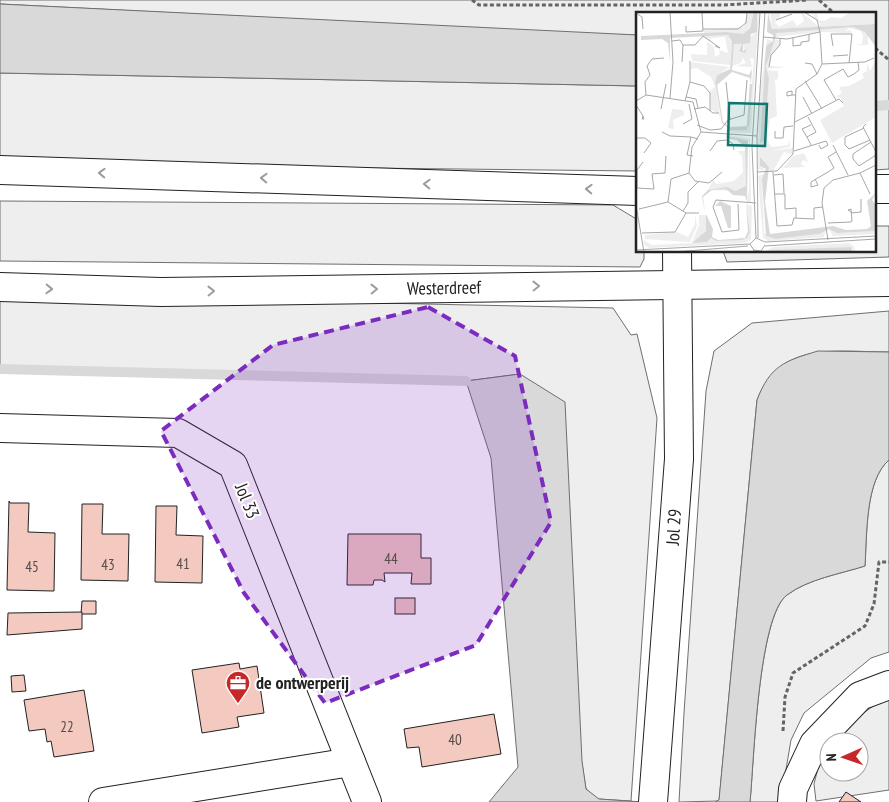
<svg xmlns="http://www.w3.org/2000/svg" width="889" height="802" viewBox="0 0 889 802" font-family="'PT Sans Narrow',sans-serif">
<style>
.green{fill:#eee;stroke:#6f6f6f;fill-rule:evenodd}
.water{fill:#d9d9d9;stroke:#6f6f6f}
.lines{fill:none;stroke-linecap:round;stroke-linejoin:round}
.stream{stroke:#d9d9d9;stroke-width:10}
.building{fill:#f3c9c0;stroke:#222}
.minor-casing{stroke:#222;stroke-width:30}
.tertiary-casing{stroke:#222;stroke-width:30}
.secondary-casing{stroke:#222;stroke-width:30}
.path{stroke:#646464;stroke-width:3;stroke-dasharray:4 2.5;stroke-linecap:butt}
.minor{stroke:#fff;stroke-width:28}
.tertiary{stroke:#fff;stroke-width:28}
.secondary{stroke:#fff;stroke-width:28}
.oneway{stroke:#9c9c9c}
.marked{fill:#7b2cbf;fill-opacity:0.2;stroke:#7b2cbf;stroke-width:4;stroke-dasharray:10 6;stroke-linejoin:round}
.labels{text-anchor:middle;stroke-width:4;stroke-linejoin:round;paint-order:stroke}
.number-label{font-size:15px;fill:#564c4a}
.street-label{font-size:18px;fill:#222;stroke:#fff}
.poi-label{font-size:18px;font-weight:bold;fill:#222;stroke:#fff;text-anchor:start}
.inset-river{fill:none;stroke:#d9d9d9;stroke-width:2.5}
.inset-road{fill:none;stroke:#a7a7a7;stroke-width:1}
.view{fill:#0f766e;fill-opacity:0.15;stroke:#0f766e;stroke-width:2.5}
.inset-edge{fill:none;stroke:#222;stroke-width:2.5}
</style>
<rect width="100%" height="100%" fill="#fff"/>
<!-- green -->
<g class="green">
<path d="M0,0H889V169L875,170V14H638V35L592,34L0,4Z"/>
<path d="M0,73L638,86V171L0,164Z"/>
<path d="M0,201L613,205L638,220V251H644V259L640,267L0,261Z"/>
<path d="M875,226H889V257L727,262L723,251H875Z"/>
<path d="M0,295L613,308L631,335L637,334L657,418L631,801L598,799L586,789L520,374L466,381L0,369Z"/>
<path d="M889,311V352C836,352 780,340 757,400L719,801L679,802L684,713L706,391L714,351L752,323Z"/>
<path d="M889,460V652L871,658L804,713L791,740L783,787V802H750C754,762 758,617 787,595C808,579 840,574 865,566C867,536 865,480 889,460Z"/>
<path d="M889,695V790L816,801L814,784L825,740ZM829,742H859V772H829Z"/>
</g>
<!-- water -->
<g class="water">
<path d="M0,4L638,35V86L0,73Z"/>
<path d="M818,351L889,352V460C865,480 867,536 865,566C840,574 808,579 787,595C758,616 754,762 750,802H715L719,800L757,400C770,366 784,361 818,351Z"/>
<path d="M520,374L565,402L582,761L586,789L599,799L643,802H489L518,767L491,458L466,381Z"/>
</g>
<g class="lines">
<!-- stream -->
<g class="stream">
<path d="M875,106L889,105"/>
<path d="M0,369L466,381"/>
</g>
</g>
<!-- building -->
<g class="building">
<path d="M9,501L10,503H29L28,532L55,533L54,591L7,590Z"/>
<path d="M82,504H103L102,534H129L128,581L81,580Z"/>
<path d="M156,506H177L176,535L203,536L202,583L155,582Z"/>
<path d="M348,534H421V558H431V584H411L412,573H384L385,582L382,580H374L373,585H347Z"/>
<rect x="395" y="598" width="20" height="16"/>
<path d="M82,601H96V614H81Z"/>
<path d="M82,612V629L7,635L8,613Z"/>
<path d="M239,663L240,669L257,666L264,713L237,717L239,727L202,733L192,670Z"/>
<path d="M24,675L26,691L12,692L11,676Z"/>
<path d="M84,690L94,751L54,757L51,741L47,742L45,729L29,731L24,700Z"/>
<path d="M494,714L501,754L422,767L419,747L407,748L404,729Z"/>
<path d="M846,792L861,802H839Z"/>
</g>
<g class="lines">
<defs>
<g id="minor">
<path d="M0,428L178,433L233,465L367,802"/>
<path d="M103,802L351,762"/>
<path d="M792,802L793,789L814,744L860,696L889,685"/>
</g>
<path id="tertiary" d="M653,802L679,459L677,251"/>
<g id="secondary">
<path d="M0,170L638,191"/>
<path d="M875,189H889"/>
<path d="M0,287L161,292L889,282"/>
</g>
</defs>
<!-- minor casing -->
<use href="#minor" class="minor-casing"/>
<!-- tertiary casing -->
<use href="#tertiary" class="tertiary-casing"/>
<!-- secondary casing -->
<use href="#secondary" class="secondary-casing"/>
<!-- path -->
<g class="path">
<path d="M472,0L479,5H724L808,0"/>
<path d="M819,0L835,14"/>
<path d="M875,48L889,60"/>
<path d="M783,731L785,697L793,673L865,626L874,604L879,562H889"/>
</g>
<!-- minor -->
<use href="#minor" class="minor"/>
<!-- tertiary -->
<use href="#tertiary" class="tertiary"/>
<!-- secondary -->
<use href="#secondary" class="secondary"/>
</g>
<!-- one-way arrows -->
<defs><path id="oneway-chevron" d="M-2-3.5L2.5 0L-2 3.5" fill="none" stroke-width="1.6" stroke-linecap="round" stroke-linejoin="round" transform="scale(1.25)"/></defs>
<g class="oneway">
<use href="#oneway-chevron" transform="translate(102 173) rotate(-178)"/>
<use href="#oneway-chevron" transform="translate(264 178) rotate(-178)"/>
<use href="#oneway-chevron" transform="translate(427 184) rotate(-178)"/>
<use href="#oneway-chevron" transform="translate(589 189) rotate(-178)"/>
<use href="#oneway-chevron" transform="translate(536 286) rotate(-1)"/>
<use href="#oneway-chevron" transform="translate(49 289) rotate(2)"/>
<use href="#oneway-chevron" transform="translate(374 289) rotate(-1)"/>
<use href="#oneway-chevron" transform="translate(211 291) rotate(-1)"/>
</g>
<!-- marked area -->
<path class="marked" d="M428,307L515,356L551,522L476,645L325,703L244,593L161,431L273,345Z"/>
<!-- icons -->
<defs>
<symbol id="office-pin" viewBox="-11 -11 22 30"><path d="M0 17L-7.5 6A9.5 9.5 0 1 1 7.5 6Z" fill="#c62828" stroke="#fff"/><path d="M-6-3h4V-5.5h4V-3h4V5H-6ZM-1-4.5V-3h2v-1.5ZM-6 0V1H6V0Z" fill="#fff"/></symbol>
</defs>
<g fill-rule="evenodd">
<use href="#office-pin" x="224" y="669" width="28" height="38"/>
</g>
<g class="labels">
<!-- number labels -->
<g class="number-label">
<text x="391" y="564">44</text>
<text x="183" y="569">41</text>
<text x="108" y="570">43</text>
<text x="32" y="572">45</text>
<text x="67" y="732">22</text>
<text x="455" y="745">40</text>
</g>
<!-- street labels -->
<g class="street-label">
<text transform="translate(444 288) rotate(-1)" y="6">Westerdreef</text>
<text transform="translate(247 501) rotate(68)" y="6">Jol 33</text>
<text transform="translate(674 527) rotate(-86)" y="6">Jol 29</text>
</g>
<!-- poi labels -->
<g class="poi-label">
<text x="256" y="689">de ontwerperij</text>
</g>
</g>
<!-- overview -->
<g transform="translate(636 12)">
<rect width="240" height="240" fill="#fff"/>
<path d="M112,0L119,2L113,16L107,22L68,21V18L108,15ZM121,0H123L115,121H92L112,116L118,47L114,46L116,55L99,54L110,51L107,46L105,51L96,54L98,32H106L103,39H108L107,32L120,20ZM134,0H144V5L139,10L143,15L157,8L161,14L168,9L165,0L183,15L184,12L177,5L180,0L183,8L188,9L195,5L205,6L215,0H240V12L136,17ZM217,15L225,17L232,23V33H218L226,32L227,25L225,19L213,16L209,19L215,18V21L183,20L139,25L143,20ZM92,23L96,31L94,53L56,49L55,42L71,43V29L78,35L79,45L84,42L83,38L92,41L89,25L75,26V30L68,24ZM131,27L137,29L130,35L124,128H128L133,67L130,58L142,59V67L139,68L141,104L134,107L131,127L135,135L152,133L154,128V135L135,139L157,136L156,142L148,140L137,159H132L133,154L126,149L124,154L130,159L122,157L123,88ZM139,28H143L144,33L135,44L134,54L150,55L130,57L133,37ZM240,47V105L196,131L184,108L208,94L204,85H199L206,81L203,75L213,74L228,66L226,62L231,59V51L234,59ZM55,50L94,55L81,63L79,70L86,116L83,102L75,98L74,79L79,75L75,65L61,56L55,57ZM36,97L47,98L48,103L37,108L38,117L32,116ZM92,123L114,127L115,190L110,191L113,178V130ZM101,139H109L110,174L99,179L72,178L77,168L81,172L98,169L107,160L106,144ZM168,141L172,150L167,148L165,152L169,155L147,156L157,144ZM130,161L126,167L128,221L141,227L183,222L190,217L188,225L133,229L127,226L122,164ZM110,192L116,194L115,228L107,231L13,236L8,233V228L16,233L59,231L75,226L80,229L109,227L114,220ZM59,202L61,214L54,230L8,227L9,223L41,220L52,225L59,212ZM63,203H70V218L62,228L56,230L63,213ZM193,217L201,221L240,219V222L197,224ZM213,231L218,234L219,240L215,235L127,240L137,235Z" fill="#eee"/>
<path d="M118,0H121V20L115,22L114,31L107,32V39L111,37L109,41L103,39L106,32H98L96,58L113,63L116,57L115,72L114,66L96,60L81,73L87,110L94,115L112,114L111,118L93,119L92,124L112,129L111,189L109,184L97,183L90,177L76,178L67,185L69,201L66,184L72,178L91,175L99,179L110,174L109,135L101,128L90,126L91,115L86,111L79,70L81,63L94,57L96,30L92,23L34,26V49L32,31L26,27L5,28V24L90,20L107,22L114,16ZM132,0L136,17L240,12V35L229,20L217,15L141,21L130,54L133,67L128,129L124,131L130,34L137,29V23L131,20ZM124,145L133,155L129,190L134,222L197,214L210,218L231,217L235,214L231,189L240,181L236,188L239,192L240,219L201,221L193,217L183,222L140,227L130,224L126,167L130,157L124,154ZM84,189L95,194V216H92L85,194H79ZM110,194L114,220L111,226L106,228L80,229L75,226L71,230L56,231L70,219V202L77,217L76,225L82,228L109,226L112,219ZM215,235L217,240H133L136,238Z" fill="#d9d9d9"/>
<path class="inset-river" d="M112,114L115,72"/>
<path class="inset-road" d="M168,0L181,8L184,20M0,1L6,5L7,17M140,8L156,2M50,14V20L67,19L66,0M67,17H102L110,11L111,0M157,25V34L165,33V30L173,29V22M36,29L44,28L47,33L46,50M47,33H59L67,24L84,36L79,34M197,34L195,22H216L213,51M197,44L212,43M169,51L176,52L181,62M186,52L229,50L238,46M133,55L135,43L144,33V27M169,69L186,97M54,70L68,74L74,81V99M90,70L94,108M10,83L9,70L14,63L11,54L16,47L28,46M156,83V79L151,80V84L156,83H160M50,85L60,87L62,96M167,85L176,102M34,86L37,50L34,0M200,88L188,68L207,57L212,65L218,62L223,58L222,50M0,89L10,83L57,90L65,120L121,124M49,89L54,70V49M0,93L7,104L6,107H8L7,104M25,97L30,72M58,97L69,95L77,101H83M172,105L180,120L171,125L175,133M159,110L203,87L207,91M47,112L56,107L53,92M230,112L227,115L240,140M61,113L74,118L85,117L92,108L108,103L111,68M228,116L209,125V133L213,137L234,128M139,119V126H147L148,115L157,114M26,120L34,124L55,125M65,120L56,135L53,161L59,169L73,171L86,160M171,125L166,117L175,113M0,126H9L15,131L8,141M235,130L217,142V147L223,154L240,143M197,133L212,163M74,139L81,129L91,128L97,132L98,138M158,139L190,129L192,133L185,137L183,133M57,144L51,143L55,125L62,127M121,160L141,159L157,142L160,77L181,62L186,52L184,20L151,27L127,25M137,160L141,214L156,213L158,206L178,207V196L187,195M224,161L234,182M138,163L147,162L148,181M179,167L182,173L175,175V170L192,160L198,156L192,145L200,140M1,176L18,177L16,162L29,161L30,144M1,176V158L7,150M139,182H149V197L160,196V206M32,190L50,201H63M102,192L103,218L86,220L77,195L80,188L120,191M0,193L8,240M3,197L32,190L35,167L53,161M47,199L52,191V180L62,170M215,201L225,200V187M192,211L215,210L216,209L215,197L212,198L215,200M6,221L39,220L50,201M120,226L116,135L124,0M122,226L121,124L129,0M192,228L186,191L188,176L197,168L224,161L240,153M129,234L240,227M0,238L114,232M117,238L125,239L129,233M39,240L112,234M119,240L114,232L120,226L129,230L240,224"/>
<path class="view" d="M93,91L131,92L129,134L92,133Z"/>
<rect width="240" height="240" class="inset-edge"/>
</g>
<!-- north arrow -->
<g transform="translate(844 757) rotate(268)"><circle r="24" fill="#ffffff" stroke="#a7a7a7"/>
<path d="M0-4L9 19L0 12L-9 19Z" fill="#c62828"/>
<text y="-8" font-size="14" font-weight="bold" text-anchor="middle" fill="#222222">N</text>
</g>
</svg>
